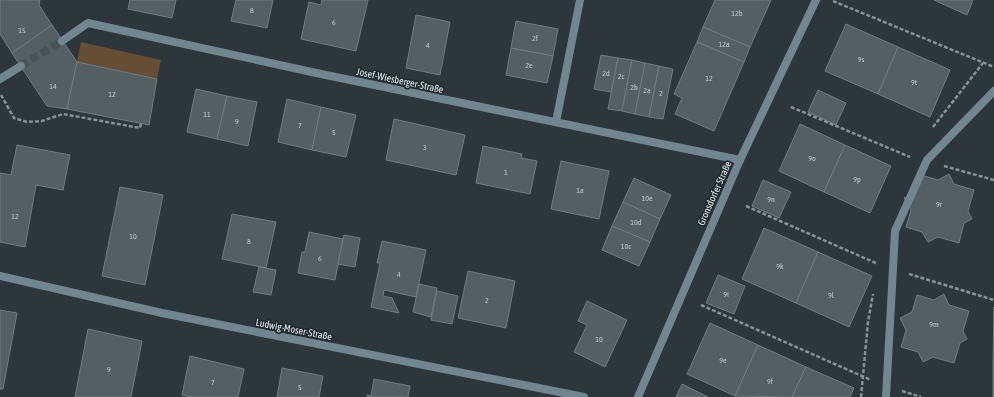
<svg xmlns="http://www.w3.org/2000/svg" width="994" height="397" viewBox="0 0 994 397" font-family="'Asap Condensed',sans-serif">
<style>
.green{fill:#664e34}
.building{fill:#545f64;stroke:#717d82}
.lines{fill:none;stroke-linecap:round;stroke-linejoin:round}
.street-tunnel{stroke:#485156;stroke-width:8;stroke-dasharray:8 4;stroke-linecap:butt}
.path{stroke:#889195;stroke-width:2.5;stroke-dasharray:4 2;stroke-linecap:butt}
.lane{stroke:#71868e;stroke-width:8}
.street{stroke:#71868e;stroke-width:8}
.labels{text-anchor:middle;stroke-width:3.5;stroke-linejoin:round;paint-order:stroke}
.number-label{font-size:8px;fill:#c0c8cc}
.street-label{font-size:10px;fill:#e4ebee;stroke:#222c30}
</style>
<rect width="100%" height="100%" fill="#2c363b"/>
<!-- green -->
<path class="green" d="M81,42L161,60L157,79L77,62Z"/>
<!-- building -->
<g class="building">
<path d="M0,0H40L39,5L52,25L12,53L0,34Z"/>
<path d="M130,0H176L172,18L128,9Z"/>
<path d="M236,0H273L267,28L231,21Z"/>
<path d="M322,0H368L356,51L301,39L309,2L321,5Z"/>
<path d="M715,0H771L750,47L703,27Z"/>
<path d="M934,0H973L967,15Z"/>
<path d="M416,15L450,22L440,75L406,68Z"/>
<path d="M516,21L558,29L553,56L511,48Z"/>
<path d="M846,24L898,47L878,94L825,71Z"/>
<path d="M52,25L77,62L67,109L47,106L12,53Z"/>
<path d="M703,27L750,47L744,62L697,42Z"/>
<path d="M697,42L744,62L714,131L675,114L682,98L674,94Z"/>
<path d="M898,47L950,70L930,117L878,94Z"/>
<path d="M511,48L553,56L547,83L506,75Z"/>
<path d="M601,55L618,58L611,92L594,89Z"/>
<path d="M618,58L632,60L622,111L608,109Z"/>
<path d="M632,60L645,63L635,114L622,111Z"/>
<path d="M77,62L157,79L149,125L67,109Z"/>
<path d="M645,63L659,66L649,117L635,114Z"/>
<path d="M659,66L673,69L663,119L649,117Z"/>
<path d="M196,89L227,96L217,139L187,132Z"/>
<path d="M818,90L846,103L836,125L808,112Z"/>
<path d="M227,96L257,102L248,146L217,139Z"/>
<path d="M287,99L321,107L312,150L278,142Z"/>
<path d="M321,107L356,115L346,157L312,150Z"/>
<path d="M394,119L465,135L456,175L386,160Z"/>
<path d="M800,124L845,145L824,192L779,171Z"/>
<path d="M17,145L70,155L63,190L36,185L25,247L0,242V173L11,175Z"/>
<path d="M845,145L891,166L870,213L824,192Z"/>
<path d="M483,146L522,154L521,158L537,161L530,194L476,183Z"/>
<path d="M561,161L609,171L599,219L551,209Z"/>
<path d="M949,174L954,184L974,190L968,211L972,219L964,223L959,243L938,237L928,242L922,232L906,227L911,210L904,198L917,191L921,175L938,180Z"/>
<path d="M634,178L671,195L660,219L623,202Z"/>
<path d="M763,180L791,192L779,218L752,206Z"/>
<path d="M120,187L163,195L145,285L102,276Z"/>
<path d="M623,202L660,219L650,242L612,226Z"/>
<path d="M232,214L276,222L266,268L222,259Z"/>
<path d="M612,226L650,242L639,266L602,250Z"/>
<path d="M764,228L818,252L796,303L742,279Z"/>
<path d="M309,232L343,239L335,280L298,273L302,252H305Z"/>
<path d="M344,235L360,238L355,267L338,264Z"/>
<path d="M382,241L426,250L416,297L384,290L383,296L392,298L399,313L371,307L380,263H377Z"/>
<path d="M818,252L872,276L849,327L796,303Z"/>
<path d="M259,267L276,270L271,295L253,292Z"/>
<path d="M468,271L515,281L506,328L458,318Z"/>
<path d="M718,275L745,286L734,314L706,303Z"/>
<path d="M419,284L437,288L431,317L413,312Z"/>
<path d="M437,291L458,296L452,324L431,320Z"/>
<path d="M944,294L949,305L969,311L963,331L967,339L960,343L954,363L933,357L923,362L918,352L901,347L906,330L900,318L912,312L917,295L934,300Z"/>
<path d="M587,301L627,320L605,367L574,352L587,325L578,321Z"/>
<path d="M994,307V361H993Z"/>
<path d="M0,310L17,313L3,389H0Z"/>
<path d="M710,323L758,345L735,396L687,374Z"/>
<path d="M88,329L142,341L131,397H75Z"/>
<path d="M758,345L806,367L792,397L735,396Z"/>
<path d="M190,356L244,369L238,397H191L182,395Z"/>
<rect x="993" y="361" width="1" height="36"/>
<path d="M806,367L854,388L850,397H792Z"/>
<path d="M282,368L323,376L319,397H277Z"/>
<path d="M374,379L410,386L408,397H367V395L371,396Z"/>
<path d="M682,384L708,397H676Z"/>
</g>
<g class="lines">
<!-- street-tunnel -->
<path class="street-tunnel" d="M21,66L62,41"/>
<!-- path -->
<g class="path">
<path d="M833,1L994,67"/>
<path d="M1,95L14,118L27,122L42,121L63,114L140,128L141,123"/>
<path d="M791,107L910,157"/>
<path d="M933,127L983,63"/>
<path d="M944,166L994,180"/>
<path d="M746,206L878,264"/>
<path d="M909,274L994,300"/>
<path d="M701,305L871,380"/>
<path d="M902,391L921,397"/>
<path d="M861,397L868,322L873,294"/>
</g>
<!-- lane -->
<g class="lane">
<path d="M556,122L580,0"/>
<path d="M886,397L895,231L927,160L994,91"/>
</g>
<!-- street -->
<g class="street">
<path d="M62,41L88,23L321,74L740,160"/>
<path d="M0,79L21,66"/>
<path d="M0,276L162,313L584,397"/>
<path d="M638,397L740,160L816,0"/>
</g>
</g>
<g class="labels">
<!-- number labels -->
<g class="number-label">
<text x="252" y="13">8</text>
<text x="737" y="16">12b</text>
<text x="334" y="25">6</text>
<text x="22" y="33">15</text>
<text x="535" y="41">2f</text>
<text x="724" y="47">12a</text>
<text x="428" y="48">4</text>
<text x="861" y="62">9s</text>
<text x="529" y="68">2e</text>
<text x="606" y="76">2d</text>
<text x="621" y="79">2c</text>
<text x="709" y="81">12</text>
<text x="914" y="85">9t</text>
<text x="53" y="89">14</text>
<text x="634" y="90">2b</text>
<text x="647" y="93">2a</text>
<text x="661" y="96">2</text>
<text x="112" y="97">12</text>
<text x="207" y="117">11</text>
<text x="237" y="124">9</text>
<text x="300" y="128">7</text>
<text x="334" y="135">5</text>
<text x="425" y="150">3</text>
<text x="812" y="161">9o</text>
<text x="506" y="175">1</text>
<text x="857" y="182">9p</text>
<text x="580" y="193">1a</text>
<text x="647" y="201">10e</text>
<text x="771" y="202">9n</text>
<text x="939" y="207">9r</text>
<text x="15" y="219">12</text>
<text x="636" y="225">10d</text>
<text x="133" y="239">10</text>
<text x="249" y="244">8</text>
<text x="626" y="249">10c</text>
<text x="320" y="261">6</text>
<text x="780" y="269">9k</text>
<text x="399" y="277">4</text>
<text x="726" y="297">9i</text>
<text x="831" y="298">9l</text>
<text x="487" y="303">2</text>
<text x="934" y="327">9m</text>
<text x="599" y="342">10</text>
<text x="723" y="363">9e</text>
<text x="109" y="372">9</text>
<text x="770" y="384">9f</text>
<text x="213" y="385">7</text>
<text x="300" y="390">5</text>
</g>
<!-- street labels -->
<g class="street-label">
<text transform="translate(400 80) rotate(12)" y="4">Josef-Wiesberger-Straße</text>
<text transform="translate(714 193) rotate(-66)" y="4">Gronsdorfer Straße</text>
<text transform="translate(294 329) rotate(11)" y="4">Ludwig-Moser-Straße</text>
</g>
</g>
</svg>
